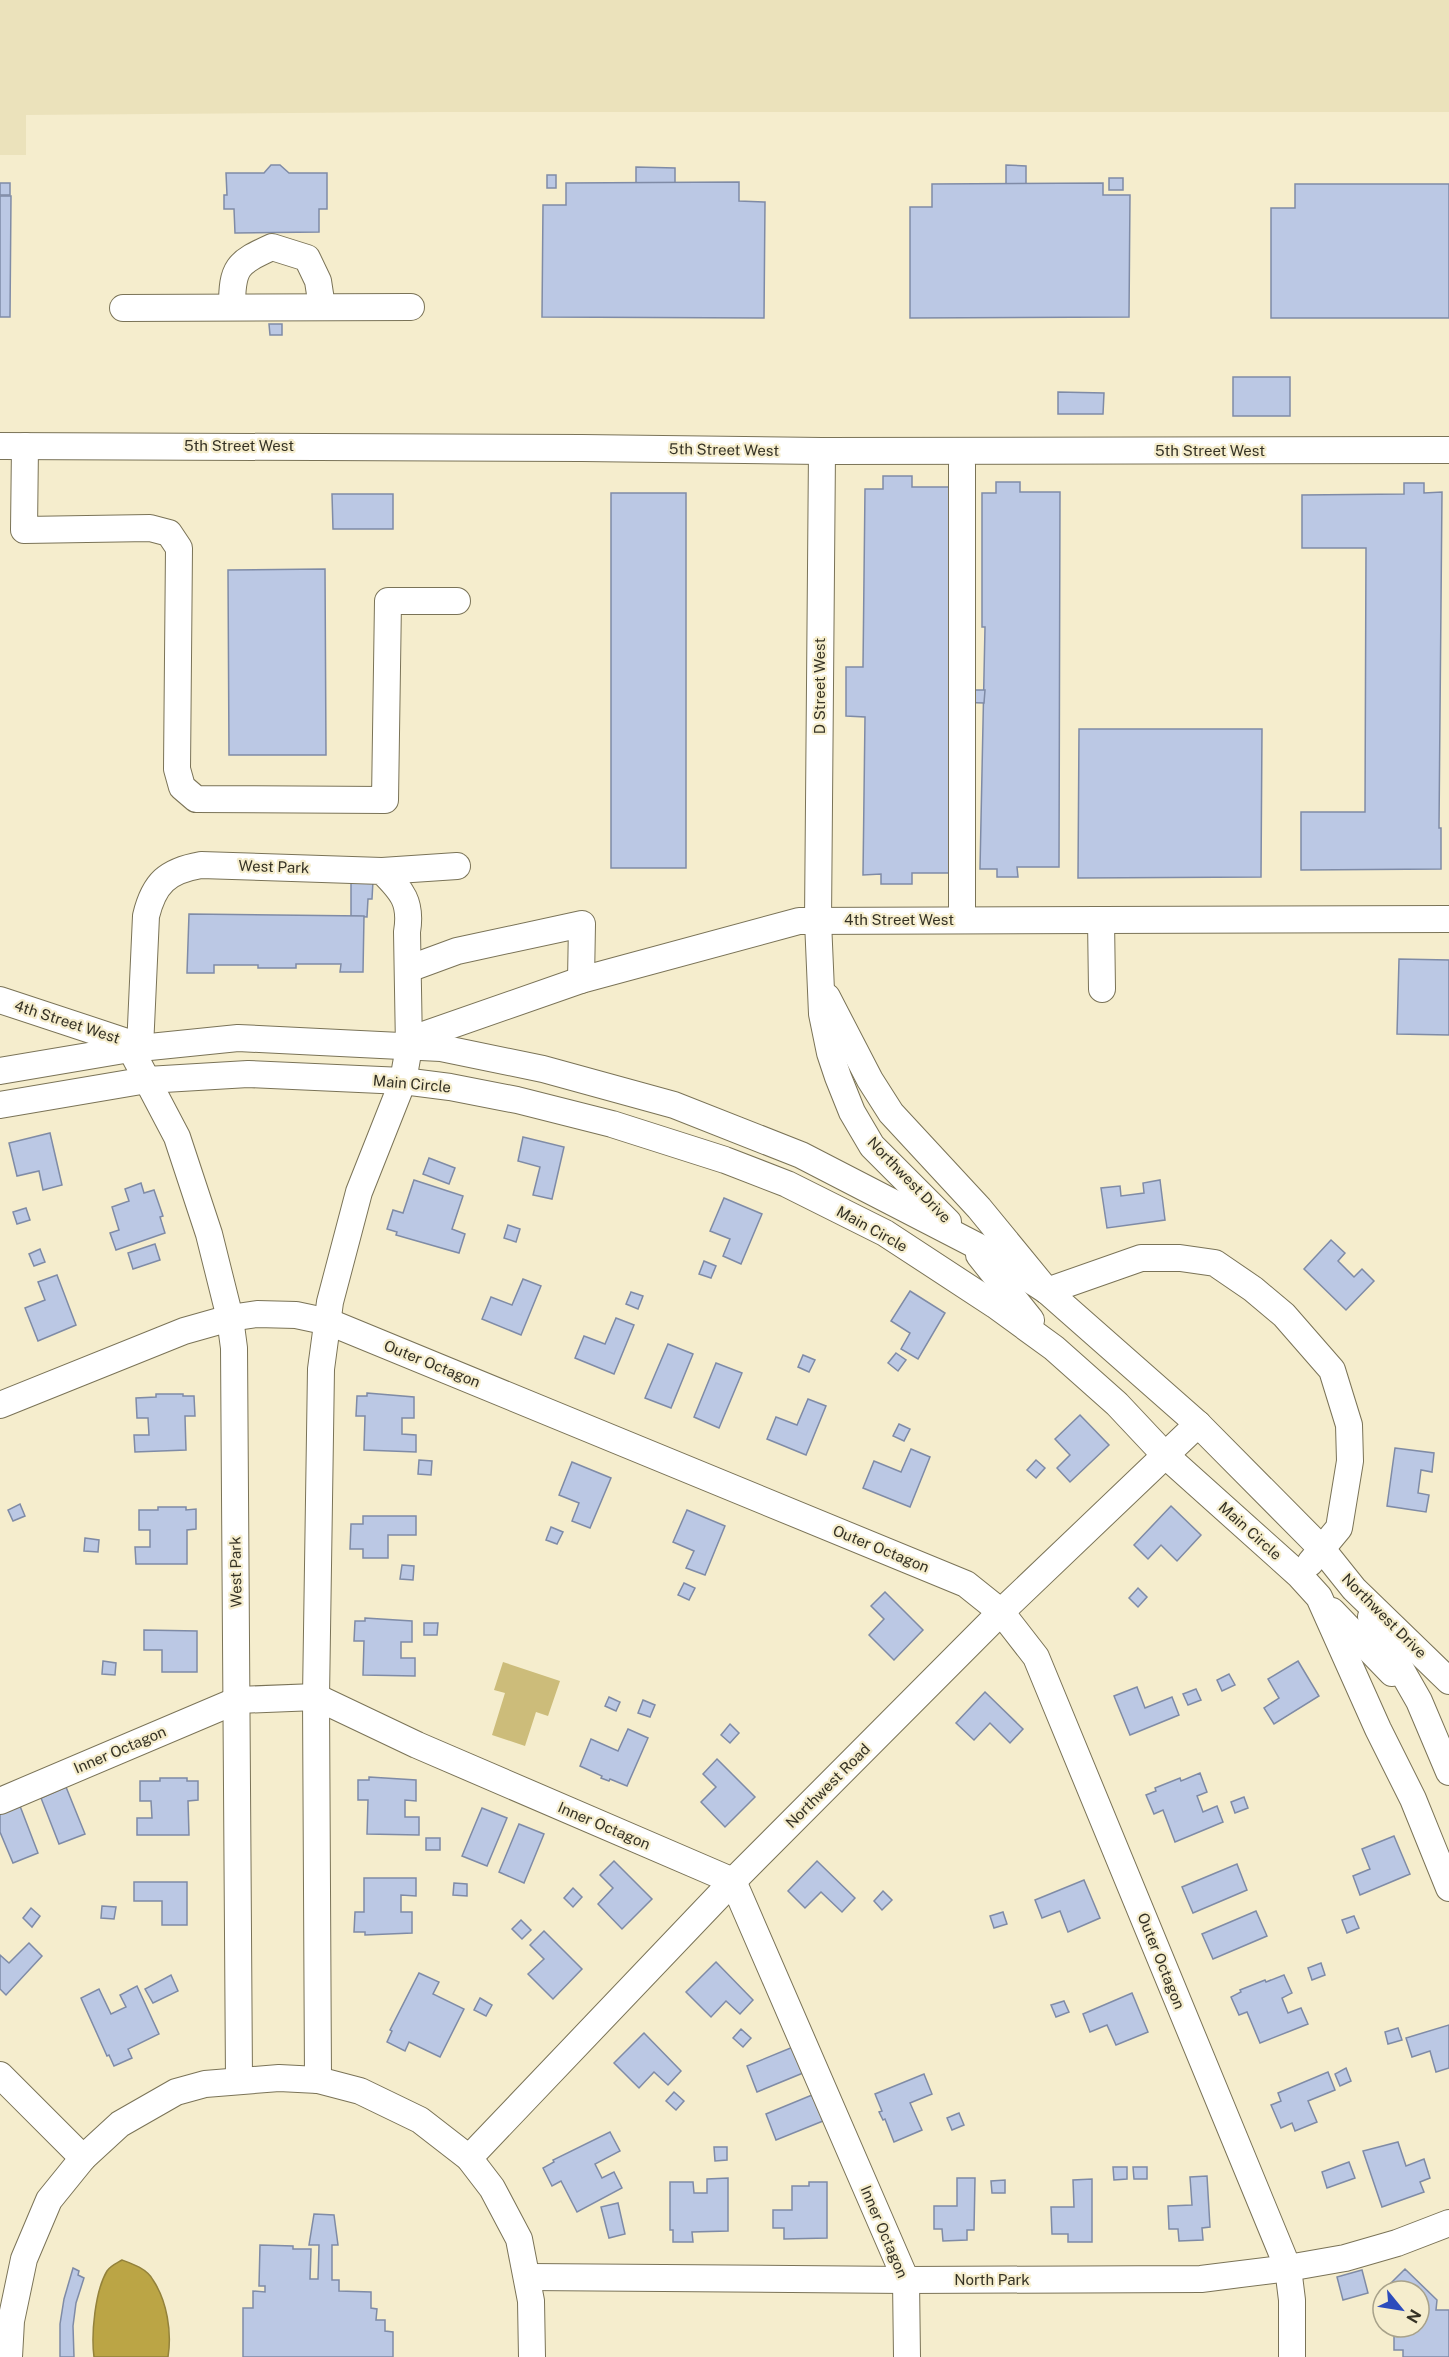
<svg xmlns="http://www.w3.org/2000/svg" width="1449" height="2357" viewBox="0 0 1449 2357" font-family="'Public Sans',sans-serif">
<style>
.built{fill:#ebe2bb}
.green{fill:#ccbc7a}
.water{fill:#bba545;stroke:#93823b;stroke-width:1.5}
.building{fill:#bbc8e4;stroke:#7f8ba6;stroke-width:1.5}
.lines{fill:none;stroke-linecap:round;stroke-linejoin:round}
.minor-casing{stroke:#7a7357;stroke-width:28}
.minor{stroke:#fff;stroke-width:26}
.labels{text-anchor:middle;stroke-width:4.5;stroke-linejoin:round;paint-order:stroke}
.street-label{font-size:15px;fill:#353225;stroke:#f5edcd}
</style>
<rect width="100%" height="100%" fill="#f5edcd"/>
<!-- built -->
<path class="built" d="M0,0H1449V112H437L26,115V155H0Z"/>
<!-- green -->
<path class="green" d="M503,1662L560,1681L548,1716L536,1712L525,1746L492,1735L505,1693L494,1690Z"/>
<!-- water -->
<path class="water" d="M122,2260C133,2264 147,2269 153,2280C167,2301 172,2332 168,2357H94C91,2334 95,2291 107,2271C110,2266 117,2263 122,2260Z"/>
<!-- building -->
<g class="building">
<path d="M271,165H280L289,173H327V209H319V232L235,233L234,209H224V195H227L226,173H264Z"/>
<path d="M1006,165L1026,166V184H1006Z"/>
<path d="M636,167L675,168V183H636Z"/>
<rect x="547" y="175" width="9" height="13"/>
<rect x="1109" y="178" width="14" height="12"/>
<path d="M739,182V201L765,202L764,318L542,317L543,205H566V183Z"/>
<rect x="0" y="183" width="10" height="12"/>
<path d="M1103,183V195H1130L1129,317L910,318V207H932V184Z"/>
<path d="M1295,184H1449V318H1271V208H1295Z"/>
<path d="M0,196H11L10,317H0Z"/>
<path d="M269,324H282V335H270Z"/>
<rect x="1233" y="377" width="57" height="39"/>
<path d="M1058,392L1104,393L1103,414H1058Z"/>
<path d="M883,476H912V487H953L950,873H912V884H881V874L863,875L865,717L846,716V667H863L865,489H883Z"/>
<path d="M996,482H1020V492H1060L1059,867H1017L1018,877H997V869H980L985,627H982V493H996Z"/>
<path d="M1404,483H1424V493L1442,492L1439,828H1441V869L1301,870V812H1365L1366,548H1302V495L1404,494Z"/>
<rect x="611" y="493" width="75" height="375"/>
<path d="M332,494H393V529H333Z"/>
<path d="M325,569L326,755H229L228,570Z"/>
<path d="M952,690H985L984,703L951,702Z"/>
<path d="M1079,729H1262L1261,877L1078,878Z"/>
<path d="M351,880L373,881L372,899H368L367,917L351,916Z"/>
<path d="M189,914L364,916L363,972H340L341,964H296V968H258V965H214V973H187Z"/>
<path d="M1399,959L1449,960V1035L1397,1034Z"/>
<path d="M50,1133L62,1185L43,1190L39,1171L17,1176L9,1143Z"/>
<path d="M523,1137L564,1147L552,1199L533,1195L540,1167L518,1161Z"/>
<path d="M429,1158L455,1168L449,1184L423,1174Z"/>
<path d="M414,1180L463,1196L452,1229L465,1234L459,1253L396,1235L397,1232L387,1229L393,1210L403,1213Z"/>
<path d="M1160,1180L1165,1220L1107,1228L1101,1188L1120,1186L1121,1196L1144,1193L1143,1183Z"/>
<path d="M141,1183L144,1193L154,1190L163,1216L160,1217L165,1233L116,1250L110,1233L119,1230L112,1207L129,1201L125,1189Z"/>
<path d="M724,1198L762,1214L741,1264L723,1256L730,1239L710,1231Z"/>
<path d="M26,1208L30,1220L17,1224L13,1212Z"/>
<path d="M508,1225L520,1229L516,1242L504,1238Z"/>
<path d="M1331,1240L1345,1253L1338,1261L1354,1277L1362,1269L1374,1281L1346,1310L1304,1269Z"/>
<path d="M155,1244L160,1260L133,1269L128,1253Z"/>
<path d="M40,1249L45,1262L34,1266L29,1254Z"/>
<path d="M704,1261L716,1266L711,1278L699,1274Z"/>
<path d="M57,1275L76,1325L38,1341L25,1308L45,1300L38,1282Z"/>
<path d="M523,1279L541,1286L521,1335L482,1319L491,1297L512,1305Z"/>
<path d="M910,1291L945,1313L918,1359L901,1349L910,1333L891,1321Z"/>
<path d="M631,1292L643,1296L638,1309L626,1304Z"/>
<path d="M616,1318L634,1325L614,1374L575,1358L584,1336L605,1344Z"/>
<path d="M668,1344L693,1354L671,1408L645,1398Z"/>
<path d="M896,1353L906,1360L898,1371L888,1363Z"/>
<path d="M803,1355L815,1360L809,1372L798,1367Z"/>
<path d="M716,1363L742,1373L719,1428L694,1417Z"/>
<path d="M367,1393L414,1397V1418H402V1434L416,1435V1452L364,1450L365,1416H356L357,1396H367Z"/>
<path d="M156,1394H183V1396H194L195,1416H185L186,1450L135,1452L134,1435H149L148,1418H137L136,1398L156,1397Z"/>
<path d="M808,1399L826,1406L806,1455L767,1439L776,1417L797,1425Z"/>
<path d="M1080,1415L1109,1445L1070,1482L1057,1468L1070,1455L1055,1439Z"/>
<path d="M899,1424L910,1429L904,1441L893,1436Z"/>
<path d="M1395,1448L1434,1453L1432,1472L1421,1470L1418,1493L1429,1495L1426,1512L1387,1506Z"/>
<path d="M911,1449L930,1457L910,1507L863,1488L874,1461L901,1472Z"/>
<path d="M419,1460L432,1461L431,1475L418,1474Z"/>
<path d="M1036,1460L1045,1468L1036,1478L1027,1470Z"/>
<path d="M572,1462L611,1478L590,1528L572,1521L579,1503L559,1495Z"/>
<path d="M20,1504L25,1516L13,1521L8,1510Z"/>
<path d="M1171,1506L1201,1535L1177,1561L1161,1545L1148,1559L1134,1545Z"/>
<path d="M158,1507H186V1510L196,1509V1529L187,1530V1564H136L135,1547H150V1530H139V1510H158Z"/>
<path d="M687,1510L725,1526L705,1575L686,1568L694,1551L673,1542Z"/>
<path d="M363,1516H416V1535H388V1558H363V1549H350L351,1524H363Z"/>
<path d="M551,1527L563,1532L557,1544L546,1540Z"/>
<path d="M85,1538L99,1540L98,1552L84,1551Z"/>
<path d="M402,1565L414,1566L413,1580L400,1579Z"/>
<path d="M684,1583L695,1588L689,1600L678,1595Z"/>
<path d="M1138,1588L1147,1597L1138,1607L1129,1598Z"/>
<path d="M885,1592L923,1630L894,1660L869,1635L884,1619L871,1606Z"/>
<path d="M365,1618L412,1621V1642H401V1658H415V1676L363,1675L364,1641H354L355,1621H365Z"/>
<path d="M424,1623H438L437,1635H424Z"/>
<path d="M144,1630L197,1631V1672H162V1650H144Z"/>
<path d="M103,1661L116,1663L115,1675L102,1674Z"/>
<path d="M1298,1661L1319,1696L1274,1724L1264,1708L1279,1698L1268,1679Z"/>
<path d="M1229,1674L1235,1685L1222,1691L1217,1680Z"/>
<path d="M1137,1687L1145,1708L1172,1697L1179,1715L1130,1735L1114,1696Z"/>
<path d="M1196,1689L1201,1700L1188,1705L1183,1694Z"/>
<path d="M985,1692L1023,1729L1010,1743L990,1723L974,1740L956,1723Z"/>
<path d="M609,1697L620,1702L616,1711L605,1706Z"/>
<path d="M643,1700L655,1705L650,1717L638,1713Z"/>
<path d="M730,1724L739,1733L730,1743L721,1735Z"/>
<path d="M628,1729L648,1738L627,1786L610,1779L609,1781L601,1778L602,1776L580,1766L591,1739L618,1751Z"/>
<path d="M717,1759L755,1797L725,1827L701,1802L716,1787L703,1774Z"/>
<path d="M1200,1773L1207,1792L1197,1796L1203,1812L1217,1806L1223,1822L1175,1842L1163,1810L1154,1814L1146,1795L1156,1791L1155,1788L1180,1778L1181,1781Z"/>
<path d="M369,1777L416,1780V1801L405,1800V1817H419V1835L367,1834L368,1800H358V1780H369Z"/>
<path d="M160,1778H187V1781H198V1800L188,1801L189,1835H137V1818H152L151,1801H140V1781H160Z"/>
<path d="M66,1787L85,1834L59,1844L41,1798Z"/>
<path d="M1244,1797L1248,1808L1235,1813L1231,1802Z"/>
<path d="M20,1806L38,1853L13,1863L0,1832V1814Z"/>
<path d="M482,1808L507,1818L487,1866L462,1856Z"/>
<path d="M519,1824L544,1834L524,1883L499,1872Z"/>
<path d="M1394,1836L1410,1874L1360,1895L1353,1876L1370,1869L1362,1849Z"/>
<rect x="426" y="1838" width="14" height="12"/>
<path d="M614,1861L652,1899L622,1929L598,1904L613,1888L600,1875Z"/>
<path d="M817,1861L855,1898L842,1912L821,1892L805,1908L788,1891Z"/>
<path d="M1237,1864L1247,1890L1193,1913L1182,1887Z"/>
<path d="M364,1878H416V1896L401,1895V1912H412V1933L365,1935V1932H354L355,1912H364Z"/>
<path d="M1084,1880L1100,1918L1068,1932L1060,1911L1042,1918L1035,1900Z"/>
<path d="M134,1882H187V1925H162V1901H134Z"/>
<path d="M454,1883L467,1884V1896L453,1895Z"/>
<path d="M573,1888L582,1897L573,1907L564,1898Z"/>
<path d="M883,1891L892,1900L882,1910L874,1901Z"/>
<path d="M102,1906L116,1907L114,1919L101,1918Z"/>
<path d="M31,1908L40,1916L32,1927L23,1918Z"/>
<path d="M1256,1911L1267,1936L1213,1959L1202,1934Z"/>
<path d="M1003,1912L1007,1924L994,1928L990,1916Z"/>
<path d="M1354,1916L1359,1928L1347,1933L1342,1920Z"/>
<path d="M521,1920L531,1930L522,1939L512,1929Z"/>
<path d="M544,1931L582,1969L553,1999L528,1974L544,1959L530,1945Z"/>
<path d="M29,1943L42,1956L6,1995L0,1989V1955L9,1963Z"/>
<path d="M716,1962L753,2000L740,2014L726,2001L711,2017L686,1992Z"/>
<path d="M1321,1963L1325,1975L1312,1980L1308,1968Z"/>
<path d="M419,1973L439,1982L433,1994L464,2009L440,2057L409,2042L405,2051L387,2042L392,2031L390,2030Z"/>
<path d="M171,1975L178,1991L153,2003L145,1989Z"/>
<path d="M1284,1975L1292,1993L1282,1998L1288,2013L1301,2008L1308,2024L1260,2043L1247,2012L1239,2015L1231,1997L1241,1992L1240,1990L1265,1980L1266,1982Z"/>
<path d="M137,1986L159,2034L128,2049L132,2058L114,2066L109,2055L107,2056L81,1998L99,1989L111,2014L126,2007L120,1995Z"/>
<path d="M1132,1993L1148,2032L1116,2045L1107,2025L1090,2032L1083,2014Z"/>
<path d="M480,1998L492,2005L486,2016L474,2010Z"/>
<path d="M1064,2001L1069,2012L1056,2017L1051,2005Z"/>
<path d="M1449,2025V2068L1436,2072L1430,2051L1412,2057L1406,2038Z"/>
<path d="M1398,2028L1402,2040L1388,2044L1385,2032Z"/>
<path d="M741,2029L751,2038L743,2047L733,2038Z"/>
<path d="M644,2033L681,2071L668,2085L654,2072L639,2088L614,2063Z"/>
<path d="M793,2047L803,2073L757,2092L747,2066Z"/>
<path d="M1346,2068L1351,2081L1340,2086L1335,2074Z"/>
<path d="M1328,2072L1335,2090L1308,2101L1317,2122L1295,2131L1292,2123L1281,2128L1271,2105L1281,2101L1278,2093Z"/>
<path d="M924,2074L932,2094L910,2103L922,2130L894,2142L885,2119L883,2120L879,2112L882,2111L875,2094Z"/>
<path d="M674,2092L684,2101L676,2110L666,2101Z"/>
<path d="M812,2095L823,2121L776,2140L766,2114Z"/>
<path d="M959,2113L964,2125L952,2130L947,2118Z"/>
<path d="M610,2132L620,2151L595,2164L602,2178L614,2172L622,2188L577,2212L561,2181L552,2186L543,2168L554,2162L553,2160Z"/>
<path d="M1398,2142L1406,2166L1424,2159L1430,2178L1420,2182L1424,2192L1382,2207L1363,2151Z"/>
<path d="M714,2147H727V2160L715,2161Z"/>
<path d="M1349,2162L1355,2178L1327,2188L1322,2172Z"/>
<path d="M1113,2167H1127V2179L1114,2180Z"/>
<path d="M1133,2167H1147V2179H1134Z"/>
<path d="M1207,2176L1210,2227L1202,2228L1203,2240L1179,2241L1178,2229H1169L1168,2206L1192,2205L1190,2177Z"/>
<path d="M728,2178V2231L692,2232L693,2242H673V2230H670V2182H693L694,2193H707V2179Z"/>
<path d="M957,2178H975L974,2230H967V2240L943,2241L942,2229H934V2206H957Z"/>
<path d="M1092,2179V2242H1068V2234H1052L1051,2207H1074L1073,2180Z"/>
<path d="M1005,2180V2193H992L991,2181Z"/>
<path d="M809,2182H827V2238L784,2239V2228H773V2210H792V2186H809Z"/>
<path d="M618,2203L625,2234L609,2238L601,2207Z"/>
<path d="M314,2214L334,2215L338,2245H332V2280H339V2291L371,2292V2308L377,2309L376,2320H385V2331L393,2332V2357H243V2308H253V2291L265,2292V2286H259L260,2245L293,2246V2249H311L310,2279H318L319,2245H309Z"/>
<path d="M73,2268L79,2271L78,2275L84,2278L76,2303L73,2326L74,2357H60V2324L64,2299Z"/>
<path d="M1405,2269L1437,2300L1436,2310H1449V2357H1403V2350H1394V2329L1419,2327V2291H1393L1388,2286Z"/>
<path d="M1362,2270L1368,2293L1343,2300L1337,2277Z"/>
</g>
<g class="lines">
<defs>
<g id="minor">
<path d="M232,307C232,267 237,263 272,247L307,258L318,281L322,307"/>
<path d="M123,308L411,307"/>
<path d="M0,446L582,448L822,451L1449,450"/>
<path d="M25,446L24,530L150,528L169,533L179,548L177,769L182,787L196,799L385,800L388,601H457"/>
<path d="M822,451L818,921L822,1014L830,1053L838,1077L852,1112L872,1146L948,1222"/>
<path d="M962,465V920"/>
<path d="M382,871L457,866"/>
<path d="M1101,920L1102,989"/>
<path d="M408,969L457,951L582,924L581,980"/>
<path d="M827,997L870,1080L891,1113L979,1208L1047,1291L1198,1424L1322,1549L1354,1589L1449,1681"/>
<path d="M0,1000L127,1042L177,1137L209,1234L230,1318L234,1348L239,2080"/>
<path d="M409,1040L581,980L799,921L1449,919"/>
<path d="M140,1048L146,916C154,883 167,871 201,865L382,871C402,891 412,902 407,932L409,1047L403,1081L359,1192L330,1302L321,1369L316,1697L318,2080"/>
<path d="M0,1071L130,1049L238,1038L441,1048L543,1069L674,1105L801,1155L983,1249L1047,1291"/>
<path d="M0,1105L147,1080L248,1074L403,1081L450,1087L517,1100L612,1124L725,1160L787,1184L885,1233L995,1305L1054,1348L1117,1404L1164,1454L1299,1575L1319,1597L1378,1729L1413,1799L1449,1888"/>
<path d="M979,1255L1031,1320"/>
<path d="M1047,1291L1141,1258H1180L1215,1263L1253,1289L1284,1315L1332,1370L1349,1425L1350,1461L1339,1528L1310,1563"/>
<path d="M0,1405L184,1331L230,1318L257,1314L296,1315L329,1322L966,1584L1001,1612L1036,1657L1288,2268L1292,2300V2357"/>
<path d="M1332,1611L1392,1673"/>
<path d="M1371,1617L1419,1701L1449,1772"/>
<path d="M0,1801L238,1700L316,1697L417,1745L733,1881L906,2280L907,2357"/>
<path d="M0,2075L83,2158"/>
<path d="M469,2158L733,1881L1001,1612L1198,1424"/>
<path d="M528,2277L906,2280L1201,2279L1288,2268L1345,2258L1397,2243L1449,2223"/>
<path d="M9,2357L11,2321L24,2259L49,2200L83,2158L120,2124L176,2092L205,2084L279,2078L318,2080L360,2091L420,2120L469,2158L492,2188L519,2239L531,2301L532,2357"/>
</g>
</defs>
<!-- minor casing -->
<use href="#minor" class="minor-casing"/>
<!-- minor -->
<use href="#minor" class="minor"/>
</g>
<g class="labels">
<!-- street labels -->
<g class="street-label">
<text x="239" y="451">5th Street West</text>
<text transform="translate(724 450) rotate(1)" y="5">5th Street West</text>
<text x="1210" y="456">5th Street West</text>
<text transform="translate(820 686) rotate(-90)" y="5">D Street West</text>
<text transform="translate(274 867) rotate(2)" y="5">West Park</text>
<text x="899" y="925">4th Street West</text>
<text transform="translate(67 1022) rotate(18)" y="5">4th Street West</text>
<text transform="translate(412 1084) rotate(5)" y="5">Main Circle</text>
<text transform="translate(909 1180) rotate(46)" y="5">Northwest Drive</text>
<text transform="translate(872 1229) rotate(29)" y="5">Main Circle</text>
<text transform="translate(432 1364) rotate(22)" y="5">Outer Octagon</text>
<text transform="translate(1250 1531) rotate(42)" y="5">Main Circle</text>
<text transform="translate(881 1549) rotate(22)" y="5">Outer Octagon</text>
<text transform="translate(236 1572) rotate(-91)" y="5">West Park</text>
<text transform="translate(1384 1616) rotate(45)" y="5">Northwest Drive</text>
<text transform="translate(120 1750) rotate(-23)" y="5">Inner Octagon</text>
<text transform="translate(828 1786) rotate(-45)" y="5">Northwest Road</text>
<text transform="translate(604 1826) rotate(23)" y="5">Inner Octagon</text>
<text transform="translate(1161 1961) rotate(68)" y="5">Outer Octagon</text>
<text transform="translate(884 2232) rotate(67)" y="5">Inner Octagon</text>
<text x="992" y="2285">North Park</text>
</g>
</g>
<!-- north arrow -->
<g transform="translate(1401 2309) rotate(120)"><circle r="28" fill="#f5edcd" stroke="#a8a28a" stroke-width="1.5"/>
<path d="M0-4.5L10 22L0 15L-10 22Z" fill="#2c4cbc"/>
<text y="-9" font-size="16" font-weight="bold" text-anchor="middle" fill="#353225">N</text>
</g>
</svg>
